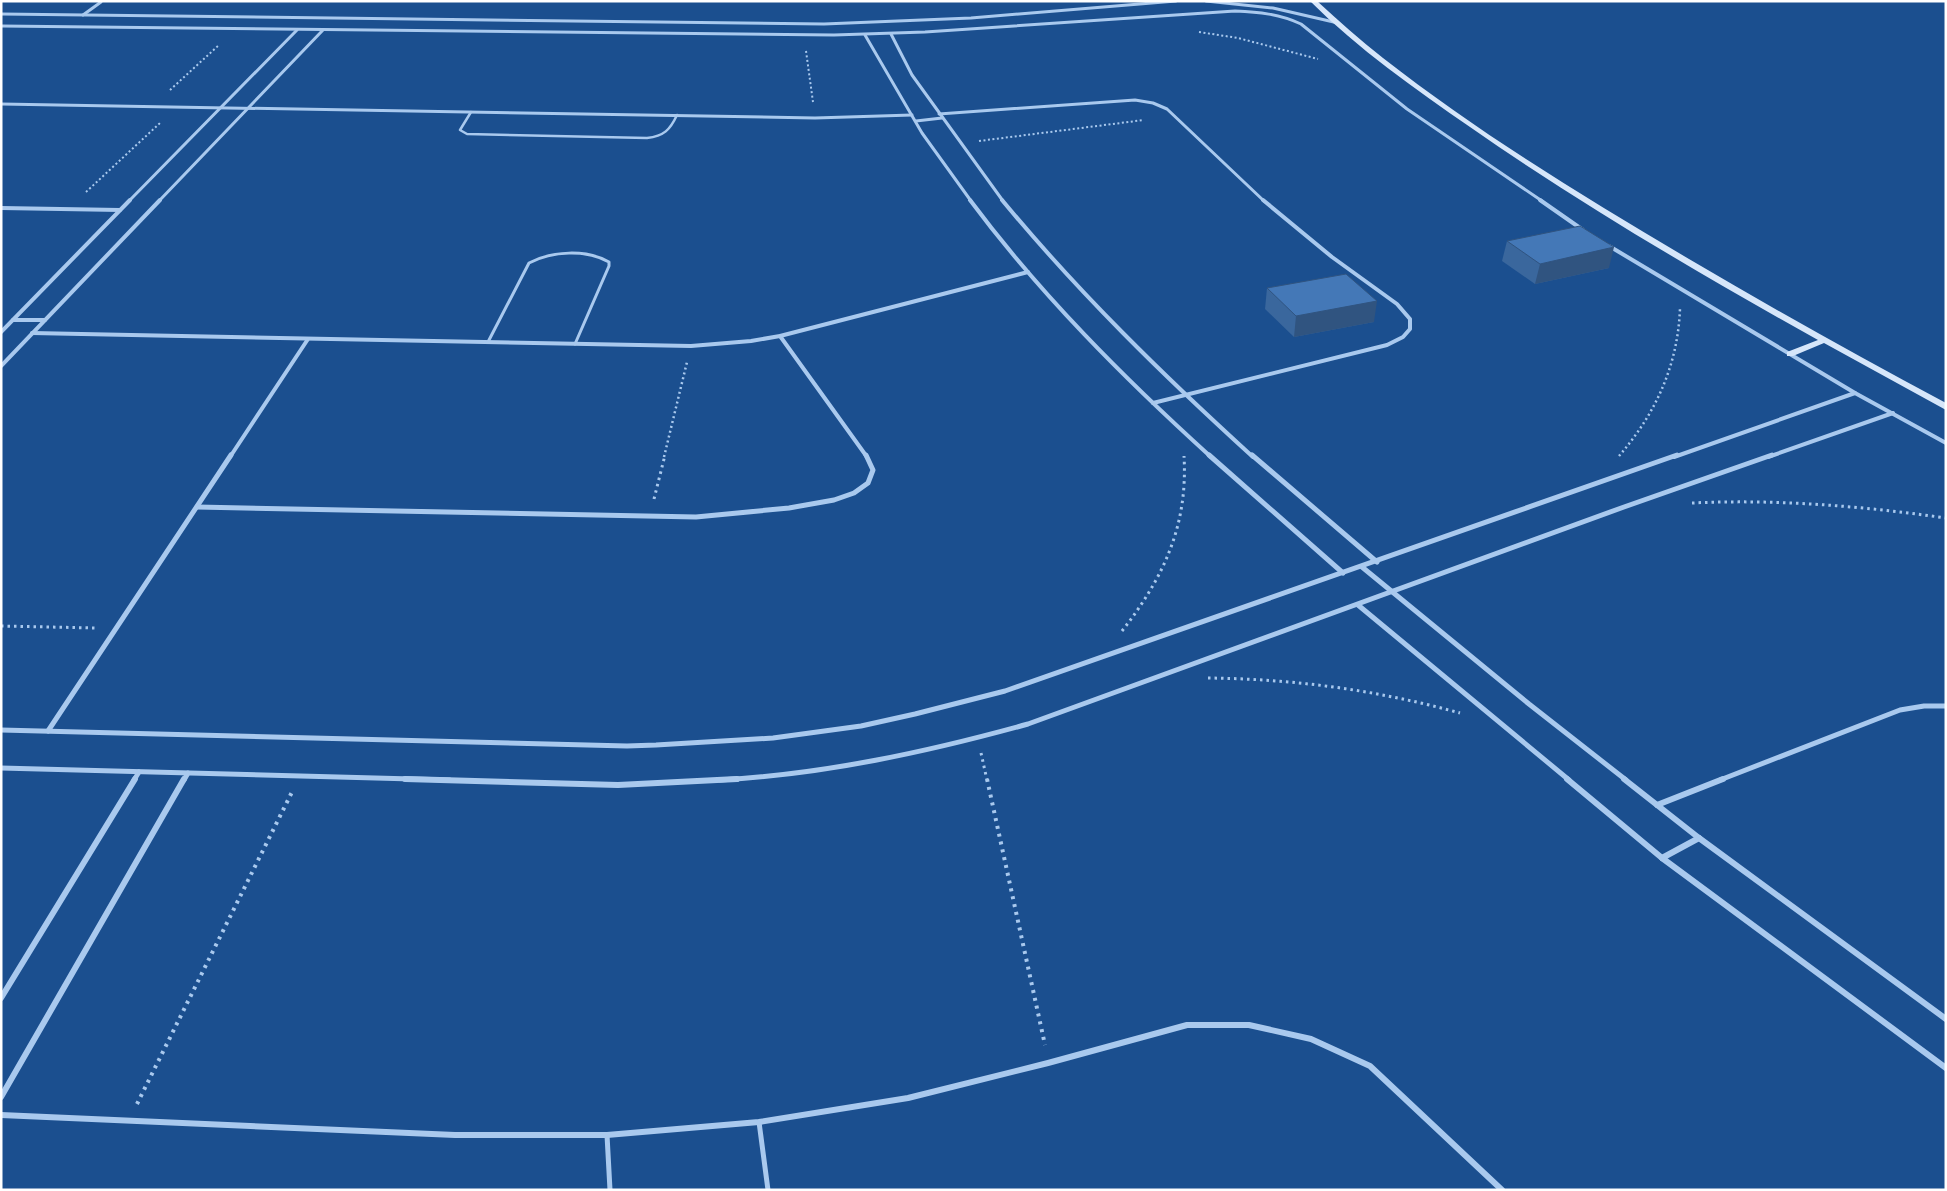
<svg xmlns="http://www.w3.org/2000/svg" width="1947" height="1191" viewBox="0 0 1947 1191" font-family="'Archivo Narrow',sans-serif">
<style>
.lines{fill:none;stroke-linecap:round;stroke-linejoin:round}
.path-far3{stroke:#a9c9ee;stroke-width:2;stroke-dasharray:2 2.5;stroke-linecap:butt}
.path-far2{stroke:#a9c9ee;stroke-width:2.5;stroke-dasharray:2 3;stroke-linecap:butt}
.path-far1{stroke:#a9c9ee;stroke-width:3;stroke-dasharray:2.5 4;stroke-linecap:butt}
.path{stroke:#a9c9ee;stroke-width:4;stroke-dasharray:3 5;stroke-linecap:butt}
.lane-far2{stroke:#a9c9ee;stroke-width:2.5}
.lane-far1{stroke:#a9c9ee;stroke-width:3}
.lane{stroke:#a9c9ee;stroke-width:5}
.street-far3{stroke:#a9c9ee;stroke-width:3}
.street-far2{stroke:#a9c9ee;stroke-width:4}
.street-far1{stroke:#a9c9ee;stroke-width:5}
.street{stroke:#a9c9ee;stroke-width:6}
.secondary{fill:#d6e6fa;fill-rule:evenodd}
.wall{fill:#3a679d}
.shaded-wall{fill:#305480}
.building{fill:#4478b7;stroke:#305480}
</style>
<rect width="100%" height="100%" fill="#1b4f8f"/>
<g class="lines">
<!-- path-far3 -->
<g class="path-far3">
<path d="M1199,32L1238,38L1318,59"/>
<path d="M806,51L813,102"/>
<path d="M170,90L219,45"/>
<path d="M979,141L1144,120"/>
<path d="M86,192L160,123"/>
</g>
<!-- path-far2 -->
<g class="path-far2">
<path d="M1619,456C1656,413 1678,365 1680,308"/>
<path d="M664,457L687,362"/>
</g>
<!-- path-far1 -->
<g class="path-far1">
<path d="M654,499L665,455"/>
<path d="M1692,503C1777,499 1861,506 1946,518"/>
<path d="M1,626L96,628"/>
<path d="M1122,631C1164,577 1188,525 1184,456"/>
<path d="M1208,678C1294,679 1377,690 1460,713"/>
<path d="M981,753L987,780"/>
</g>
<!-- path -->
<g class="path">
<path d="M987,779L1045,1045"/>
<path d="M137,1104L292,792"/>
</g>
<!-- lane-far2 -->
<path class="lane-far2" d="M471,112L460,130L467,134L647,138C664,136 670,130 677,115"/>
<!-- lane-far1 -->
<path class="lane-far1" d="M488,342L529,263C552,251 586,249 609,262V266L575,344"/>
<!-- lane -->
<g class="lane">
<path d="M759,1122L768,1190"/>
<path d="M607,1135L610,1190"/>
</g>
<!-- street-far3 -->
<g class="street-far3">
<path d="M1206,1L1273,8L1338,23"/>
<path d="M1,14L824,24L971,18L1176,1"/>
<path d="M83,15L101,2"/>
<path d="M1,26L834,35L925,32L1235,11C1259,12 1279,14 1301,24L1407,109L1542,201"/>
<path d="M891,34L912,75L1003,201"/>
<path d="M865,35L922,133L971,201"/>
<path d="M1,104L815,118L912,115"/>
<path d="M939,114L1135,100L1153,103L1167,109L1264,201"/>
<path d="M916,121L942,118"/>
<path d="M129,201L297,30"/>
<path d="M159,201L323,30"/>
</g>
<!-- street-far2 -->
<g class="street-far2">
<path d="M970,200C1040,294 1124,378 1211,457"/>
<path d="M1002,200C1079,293 1164,376 1253,457"/>
<path d="M1540,200L1583,230"/>
<path d="M1,208L120,210"/>
<path d="M1609,246L1855,393L1946,443"/>
<path d="M13,320H45"/>
<path d="M1,332L130,200"/>
<path d="M32,333L691,346L751,341L780,336L1028,272"/>
<path d="M780,336L867,457"/>
<path d="M1,366L160,200"/>
<path d="M1153,403L1387,345L1403,337L1410,329V319L1397,304L1332,257L1263,200"/>
<path d="M230,457L308,339"/>
<path d="M1674,457L1855,393"/>
<path d="M1768,457L1893,413"/>
</g>
<!-- street-far1 -->
<g class="street-far1">
<path d="M1209,455L1343,573"/>
<path d="M1252,455L1377,562"/>
<path d="M197,507L696,517L789,508L834,500L854,493L868,483L873,470L866,455"/>
<path d="M1362,567L1529,704L1626,780"/>
<path d="M1358,605L1569,780"/>
<path d="M1,730L627,746L656,745L773,738L861,726L915,714L1005,691L1677,455"/>
<path d="M48,731L231,455"/>
<path d="M1,768L450,780"/>
<path d="M134,780L139,772"/>
<path d="M184,780L188,773"/>
<path d="M720,780C825,774 927,752 1028,724L1624,507L1772,455"/>
<path d="M1720,780L1900,710L1924,706H1946"/>
</g>
<!-- street -->
<g class="street">
<path d="M405,779L618,785L737,779"/>
<path d="M1567,779L1662,858L1946,1068"/>
<path d="M1624,779L1699,838L1946,1019"/>
<path d="M1657,805L1723,779"/>
<path d="M1662,858L1699,838"/>
<path d="M1,998L135,779"/>
<path d="M1,1097L184,779"/>
<path d="M1,1115L455,1135H607L759,1122L908,1098L1048,1063L1187,1025H1249L1311,1039L1370,1066L1502,1190"/>
</g>
<!-- secondary -->
<path class="secondary" d="M1310,1H1317C1338,20 1360,40 1383,58C1479,133 1584,197 1689,259C1774,309 1859,357 1946,403V410L1824,343L1793,356H1787V352L1818,340C1700,274 1582,205 1470,127C1415,89 1358,49 1310,1Z"/>
</g>
<!-- wall -->
<g class="wall">
<path d="M1507,241L1609,268L1535,284L1502,261Z"/>
<path d="M1267,288L1374,322L1294,337L1265,309Z"/>
</g>
<!-- shaded-wall -->
<g class="shaded-wall">
<path d="M1614,247L1609,268L1535,284L1540,264Z"/>
<path d="M1377,301L1374,322L1294,337L1296,316Z"/>
</g>
<!-- building -->
<g class="building">
<path d="M1580,226L1614,247L1540,264L1507,241Z"/>
<path d="M1346,274L1377,301L1296,316L1267,288Z"/>
</g>
<!-- border -->
<rect width="1947" height="1191" fill="none" stroke="#ffffff" stroke-width="5"/>
</svg>
